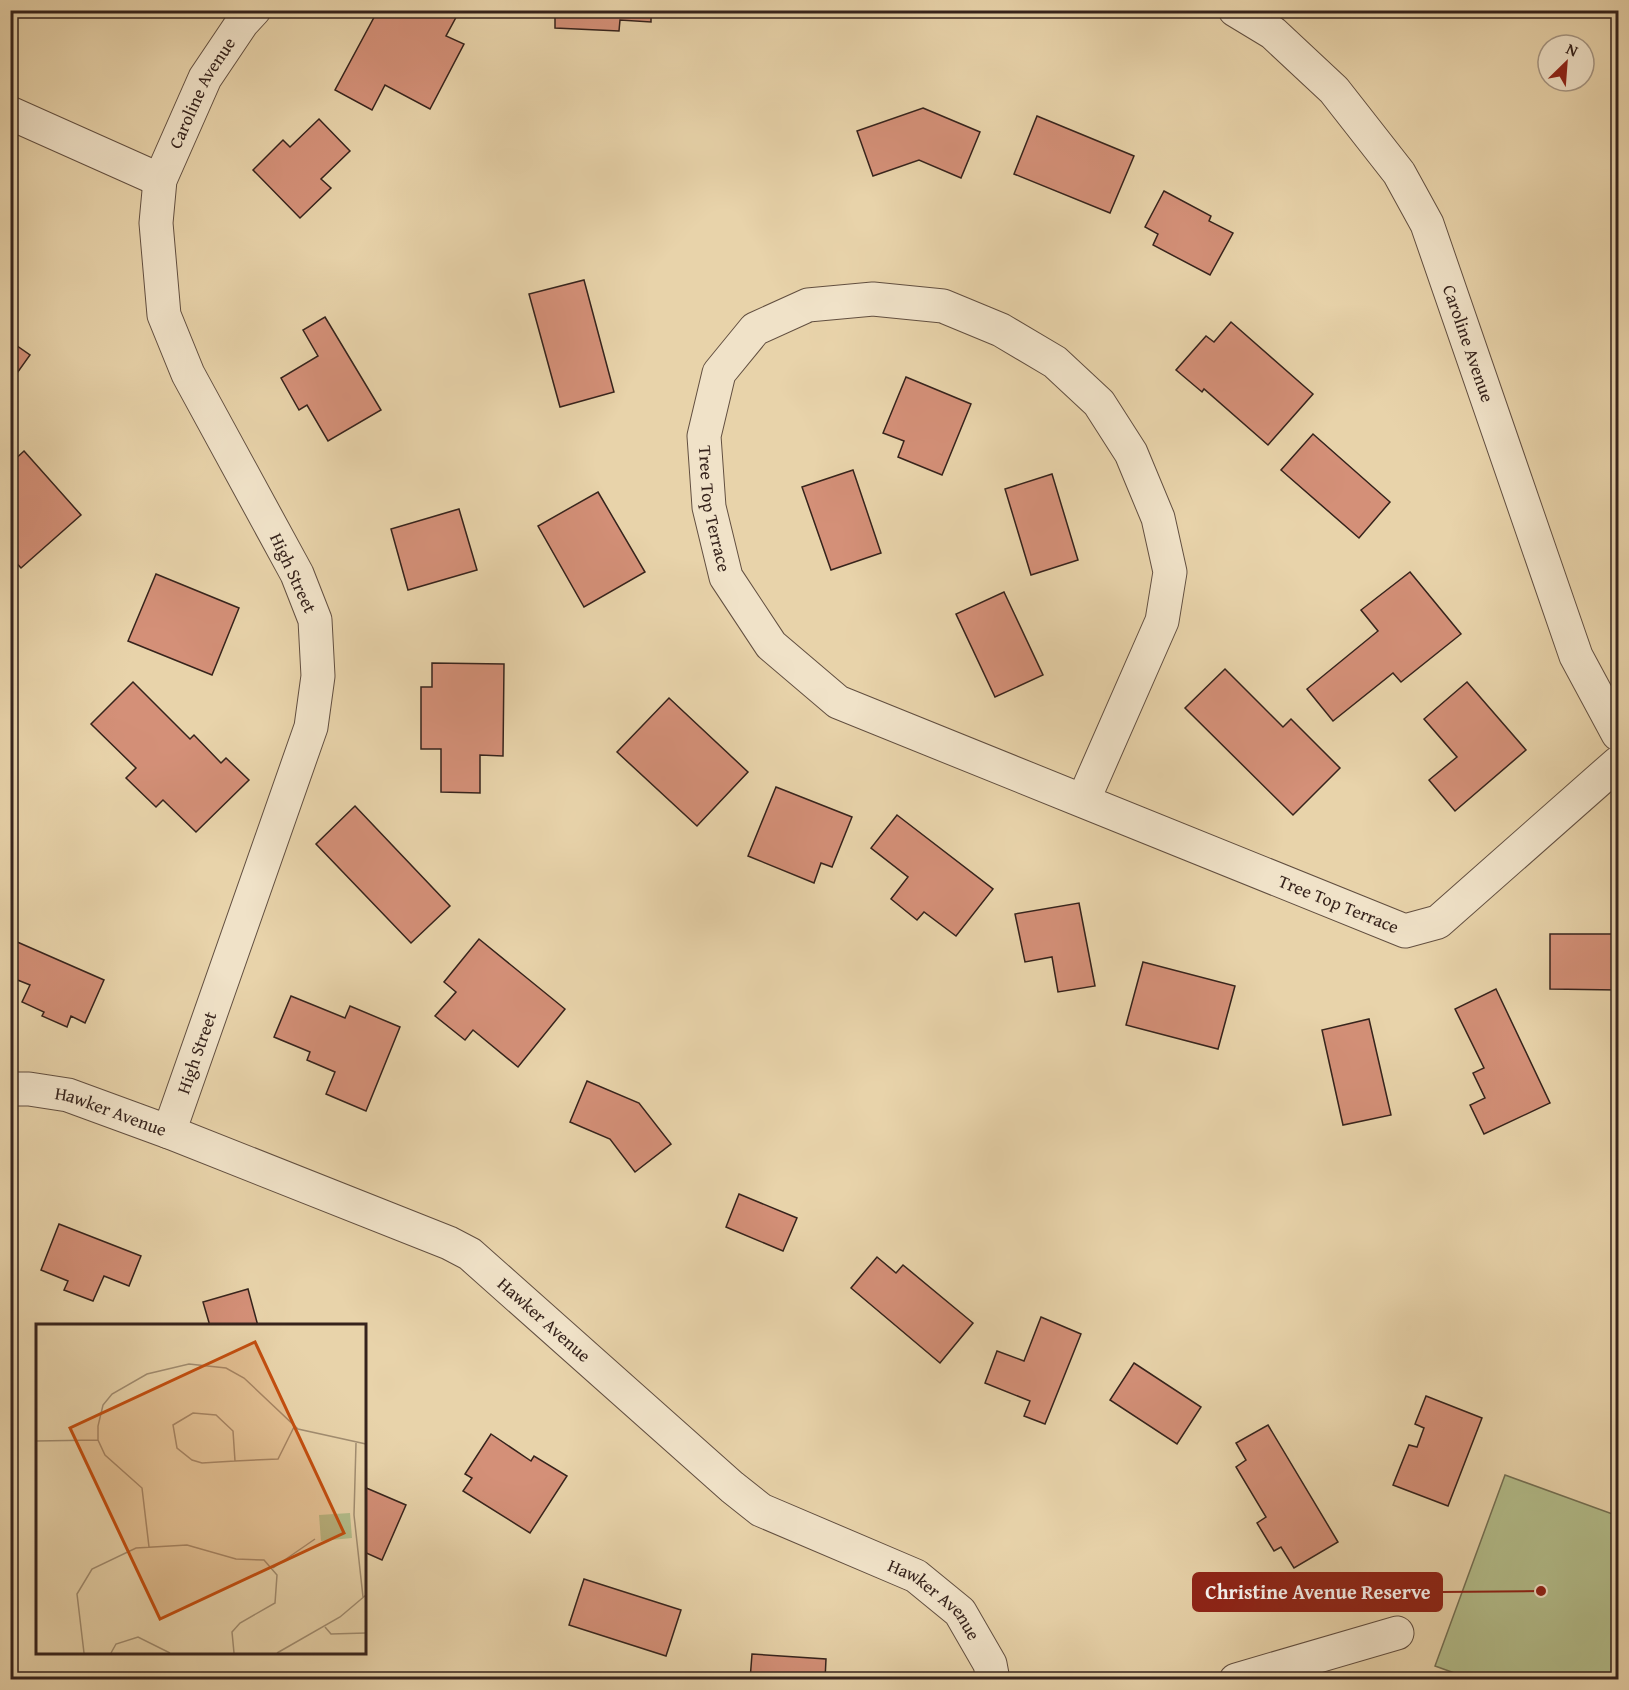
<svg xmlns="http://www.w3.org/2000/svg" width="1629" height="1690" viewBox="0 0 1629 1690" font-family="'Gentium Book Plus',serif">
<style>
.green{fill:#b3bd8b;stroke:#747054;stroke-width:1.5}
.building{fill:#d49078;stroke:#36231c;stroke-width:1.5}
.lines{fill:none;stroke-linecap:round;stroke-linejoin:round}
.minor-casing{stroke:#624f40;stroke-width:35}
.minor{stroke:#f0e2c8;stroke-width:33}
.labels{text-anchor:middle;stroke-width:6;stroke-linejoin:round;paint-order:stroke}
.street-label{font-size:18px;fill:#36231c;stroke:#f0e2c8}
.inset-road{fill:none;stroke:#a18d71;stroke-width:1.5}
.view{fill:#c44e0f;fill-opacity:0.15;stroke:#c44e0f;stroke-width:3}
.inset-edge{fill:none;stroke:#36231c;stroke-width:3}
.leader{fill:none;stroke:#8f2418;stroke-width:2}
.callout-dot{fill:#8f2418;stroke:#f0e2c8;stroke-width:2}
.callout{fill:#8f2418;stroke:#8f2418;stroke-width:2}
.callout-label{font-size:20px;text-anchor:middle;font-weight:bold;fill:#fff}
</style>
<rect width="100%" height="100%" fill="#e8d3aa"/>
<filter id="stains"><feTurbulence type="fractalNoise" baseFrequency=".00333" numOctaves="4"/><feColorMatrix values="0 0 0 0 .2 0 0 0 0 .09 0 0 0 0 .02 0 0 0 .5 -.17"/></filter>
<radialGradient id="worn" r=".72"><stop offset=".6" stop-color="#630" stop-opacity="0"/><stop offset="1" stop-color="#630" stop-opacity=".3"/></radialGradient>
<!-- green -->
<path class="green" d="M1505,1475L1618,1516V1679H1471L1435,1666Z"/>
<!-- building -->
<g class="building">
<path d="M378,10H385L397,16L400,10H460L446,36L464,44L430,109L385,85L372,110L335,90Z"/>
<path d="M555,10H651V22L620,20L619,31L555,28Z"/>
<path d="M665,10H754V17L664,15Z"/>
<path d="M923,108L980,132L961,178L919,160L873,176L857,131Z"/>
<path d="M1037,116L1134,156L1110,213L1014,174Z"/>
<path d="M319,119L350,151L321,179L331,188L300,218L253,170L283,140L290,147Z"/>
<path d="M1164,191L1211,216L1209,221L1233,233L1210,275L1153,245L1158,234L1145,227Z"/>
<path d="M584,280L614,392L560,407L529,294Z"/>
<path d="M325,317L381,410L328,441L307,405L299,410L281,378L318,356L303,330Z"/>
<path d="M1231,322L1313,394L1268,445L1204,389L1202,392L1176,370L1206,336L1214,342Z"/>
<path d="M10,341L30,355L10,383Z"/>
<path d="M906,377L971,404L942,475L898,457L904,441L883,433Z"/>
<path d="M1313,434L1390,502L1359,538L1281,470Z"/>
<path d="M24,451L81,515L21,568L10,556V464Z"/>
<path d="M853,470L881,553L831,570L802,487Z"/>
<path d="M1052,474L1078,560L1031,575L1005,489Z"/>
<path d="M598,492L645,572L584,607L538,526Z"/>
<path d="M459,509L477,570L408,590L391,529Z"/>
<path d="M1410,572L1461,634L1401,682L1393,673L1333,721L1307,689L1378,631L1361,610Z"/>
<path d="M156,574L239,608L212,675L128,641Z"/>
<path d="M1004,592L1043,675L995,697L956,614Z"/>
<path d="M432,663L504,664L503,756L480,755V793L441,792V749H421V687H432Z"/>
<path d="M1225,669L1283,727L1291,719L1340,768L1293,815L1185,708Z"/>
<path d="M133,682L190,739L194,735L221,763L226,758L249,780L196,832L163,800L156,807L126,778L136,768L91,724Z"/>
<path d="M1467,682L1526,750L1455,811L1429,780L1457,757L1424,719Z"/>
<path d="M669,698L748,772L697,826L617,752Z"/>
<path d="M776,787L852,817L832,867L821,863L814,883L748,856Z"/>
<path d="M355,806L450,906L411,943L316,844Z"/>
<path d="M897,815L993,889L956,936L924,912L917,920L891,899L908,877L871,848Z"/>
<path d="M1079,903L1095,986L1058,992L1052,957L1025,962L1015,914Z"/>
<path d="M1550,934H1618V990L1550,989Z"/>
<path d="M479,939L565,1009L518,1067L473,1030L465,1040L435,1016L456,992L444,982Z"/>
<path d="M15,941L104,980L85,1023L71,1016L67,1027L42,1016L44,1012L22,1002L30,985L10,977V951Z"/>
<path d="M1143,962L1235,986L1218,1049L1126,1025Z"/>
<path d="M1496,989L1550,1103L1484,1134L1470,1105L1485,1098L1473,1073L1484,1068L1455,1009Z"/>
<path d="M291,996L345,1018L350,1006L400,1027L366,1111L326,1094L335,1072L307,1060L310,1052L274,1037Z"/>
<path d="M1369,1019L1391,1115L1343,1125L1322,1030Z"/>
<path d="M587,1081L639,1103L671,1144L635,1172L610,1139L570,1122Z"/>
<path d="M739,1194L797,1218L783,1251L726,1227Z"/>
<path d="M59,1224L141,1256L129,1286L104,1276L93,1301L64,1290L68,1281L41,1270Z"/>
<path d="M877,1257L896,1273L903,1265L973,1323L940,1363L851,1288Z"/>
<path d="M248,1289L258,1326H210L203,1302Z"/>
<path d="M1041,1317L1081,1334L1045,1424L1024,1416L1030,1401L985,1383L997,1351L1024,1361Z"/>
<path d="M1134,1363L1201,1407L1177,1444L1110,1400Z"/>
<path d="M1426,1396L1482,1418L1448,1506L1393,1485L1409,1445L1417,1447L1424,1428L1415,1424Z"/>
<path d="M1268,1425L1338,1542L1294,1568L1281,1547L1274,1551L1257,1523L1266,1517L1236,1467L1246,1460L1236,1443Z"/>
<path d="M491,1434L531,1461L534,1456L567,1476L530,1533L463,1491L472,1478L465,1474Z"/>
<path d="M364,1487L406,1505L382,1560L364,1552Z"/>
<path d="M584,1579L681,1610L666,1656L569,1625Z"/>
<path d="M752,1654L826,1659L825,1680H750Z"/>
</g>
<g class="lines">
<defs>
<g id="minor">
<path id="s1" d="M1235,10L1273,33L1334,90L1399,173L1427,224L1576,656L1618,734"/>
<path d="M10,113L160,180"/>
<path id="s2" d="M1083,801L1162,621L1170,572L1158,518L1131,453L1099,403L1055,362L1001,330L943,306L873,299L808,305L755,329L719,373L704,436L709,507L726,577L771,645L838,702L1083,801L1405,931L1438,922L1618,763"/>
<path id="s3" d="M10,1089H29L68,1095L169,1132L449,1243L470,1254L732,1487L761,1510L916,1576L960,1612L990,1664L993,1680"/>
<path id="s4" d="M169,1132L311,727L318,676L315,620L297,574L188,374L164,315L156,223L160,180L205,78L242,23L254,10"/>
<path d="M1236,1680L1397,1633"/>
</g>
</defs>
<!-- minor casing -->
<use href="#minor" class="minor-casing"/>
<!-- minor -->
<use href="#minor" class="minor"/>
</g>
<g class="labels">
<!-- street labels -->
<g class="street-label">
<text dy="6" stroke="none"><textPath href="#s4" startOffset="1110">Caroline Avenue</textPath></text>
<text dy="6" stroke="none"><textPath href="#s1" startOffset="418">Caroline Avenue</textPath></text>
<text dy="6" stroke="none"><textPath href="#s2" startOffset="1006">Tree Top Terrace</textPath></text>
<text transform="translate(293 573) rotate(65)" y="6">High Street</text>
<text dy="6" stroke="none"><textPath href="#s2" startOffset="1785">Tree Top Terrace</textPath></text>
<text dy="6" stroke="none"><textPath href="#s4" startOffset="84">High Street</textPath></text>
<text dy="6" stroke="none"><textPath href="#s3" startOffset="104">Hawker Avenue</textPath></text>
<text dy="6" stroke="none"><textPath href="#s3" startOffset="590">Hawker Avenue</textPath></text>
<text dy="6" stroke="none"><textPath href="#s3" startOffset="1076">Hawker Avenue</textPath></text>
</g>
</g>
<!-- overview -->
<g transform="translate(36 1324)">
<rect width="330" height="330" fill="#e8d3aa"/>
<path d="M314,189L316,214L285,217L283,191Z" fill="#b3bd8b"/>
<path class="inset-road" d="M0,117L62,116M320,119L318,191L327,273M199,137L197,107L180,91L157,89L137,101L141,124L156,136L166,139L199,137L242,135L258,103M113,223L106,164L69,131L62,116V102L67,81L76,70L111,50L153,40L190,44L208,54L262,105L330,120M237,244L279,215M289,303L295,310L330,309M48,329L41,270L56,245L100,224L151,221L200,235L228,236L241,251L239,279L204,299L196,308L198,329M75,329L80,320L102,313L134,329M241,329L304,293L330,271"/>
<path class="view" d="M219,18L308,209L124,295L34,104Z"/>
<rect width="330" height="330" class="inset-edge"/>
</g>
<!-- callouts -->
<path class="leader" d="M1541 1591L1442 1592"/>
<circle class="callout-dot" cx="1541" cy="1591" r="6"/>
<rect class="callout" x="1193" y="1573" width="249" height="38" rx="6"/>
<g class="callout-label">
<text x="1318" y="1599">Christine Avenue Reserve</text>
</g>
<!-- margin -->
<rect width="1629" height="1690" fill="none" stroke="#e8d3aa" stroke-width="36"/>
<rect x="12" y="12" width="1605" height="1666" fill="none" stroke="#36231c" stroke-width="3"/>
<rect x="18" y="18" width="1593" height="1654" fill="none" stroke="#36231c" stroke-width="1.5"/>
<!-- north arrow -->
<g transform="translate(1566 63) rotate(25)"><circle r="28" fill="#f0e2c8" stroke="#a69683" stroke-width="1.5"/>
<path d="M0-4.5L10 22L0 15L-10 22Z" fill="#8f2418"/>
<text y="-9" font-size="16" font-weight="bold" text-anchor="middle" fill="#36231c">N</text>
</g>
<rect width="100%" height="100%" filter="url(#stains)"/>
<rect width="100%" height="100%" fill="url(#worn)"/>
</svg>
